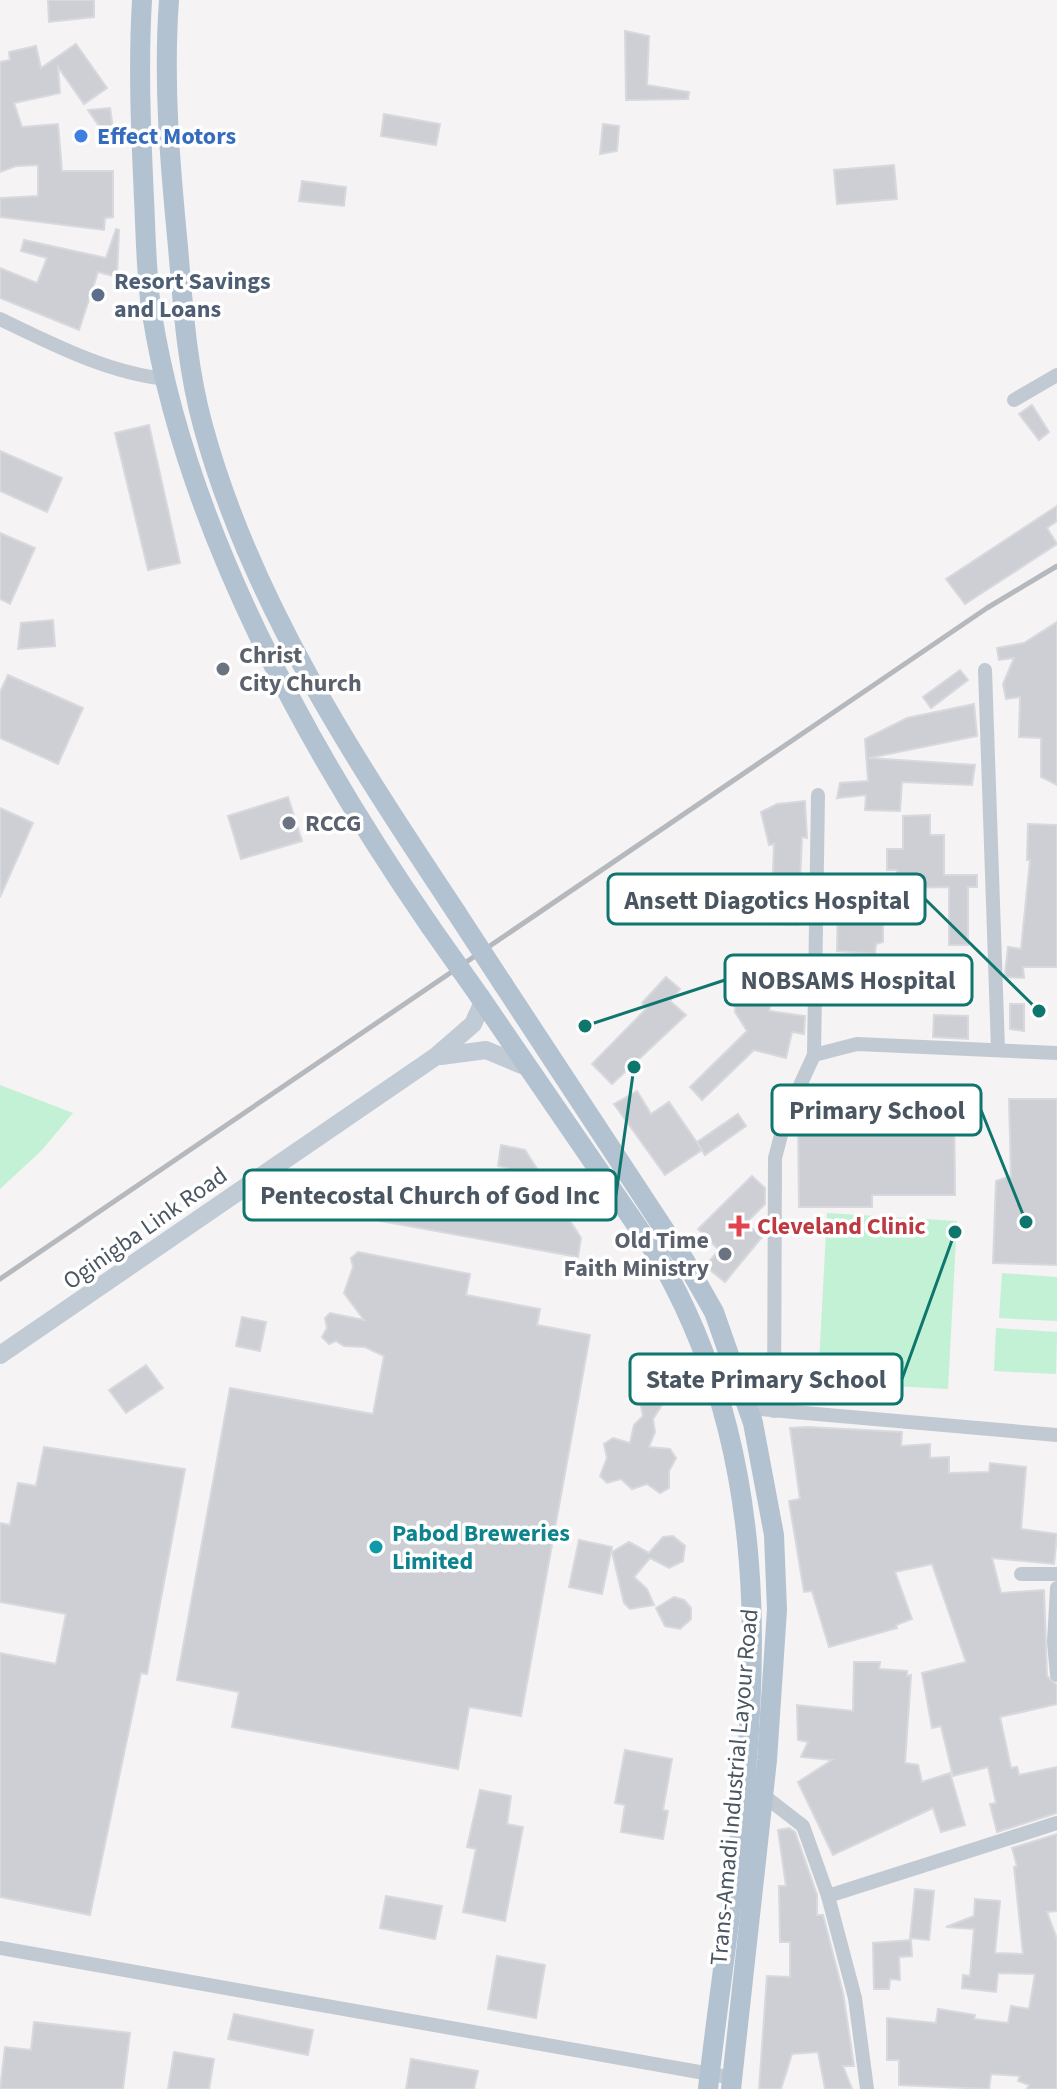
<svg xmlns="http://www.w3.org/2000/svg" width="1057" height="2089" viewBox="0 0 1057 2089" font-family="'Source Sans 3',sans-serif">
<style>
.green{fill:#c3f1d5}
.building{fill:#cdcfd5;stroke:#d7d9de;stroke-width:2}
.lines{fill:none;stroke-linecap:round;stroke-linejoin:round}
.street{stroke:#c1cad2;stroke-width:14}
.secondary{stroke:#c1cbd6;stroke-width:18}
.primary{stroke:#b3c2d1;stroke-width:20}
.rail{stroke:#b5b8bd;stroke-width:5}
.primary-bridge{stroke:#b3c2d1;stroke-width:20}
.shop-dot{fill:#3f7fe0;stroke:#fff;stroke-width:3}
.service-dot{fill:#5c6f8a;stroke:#fff;stroke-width:3}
.worship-dot{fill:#6b7280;stroke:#fff;stroke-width:3}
.health-dot{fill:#e0444e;stroke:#fff;stroke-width:3}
.culture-dot{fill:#0f9aa8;stroke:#fff;stroke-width:3}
.labels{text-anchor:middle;stroke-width:7;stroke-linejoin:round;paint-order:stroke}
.shop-label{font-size:24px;font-weight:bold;fill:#366cbe;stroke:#fff;text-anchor:start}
.service-label{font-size:24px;font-weight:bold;fill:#4e5e75;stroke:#fff;text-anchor:start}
.worship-label{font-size:24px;font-weight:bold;fill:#5b616d;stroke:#fff;text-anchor:start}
.health-label{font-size:24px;font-weight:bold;fill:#be3a42;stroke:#fff;text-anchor:start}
.street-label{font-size:24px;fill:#4a5661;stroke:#fff}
.culture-label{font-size:24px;font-weight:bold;fill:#0d838f;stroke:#fff;text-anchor:start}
.leader{fill:none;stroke:#0f766e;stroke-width:3}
.callout-dot{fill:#0f766e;stroke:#fff;stroke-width:3}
.callout{fill:#fff;stroke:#0f766e;stroke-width:3}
.callout-label{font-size:26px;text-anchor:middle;font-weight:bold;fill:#4a5661}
</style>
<rect width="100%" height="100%" fill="#f5f3f3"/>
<!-- green -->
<g class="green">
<path d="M0,1085L73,1113L41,1151L0,1189Z"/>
<path d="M827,1213L957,1221L948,1389L818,1382Z"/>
<path d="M1002,1273L1057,1277V1321L999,1318Z"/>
<path d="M996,1328L1057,1332L1056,1374L994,1371Z"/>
</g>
<!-- building -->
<g class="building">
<path d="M48,0H94V17L49,22Z"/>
<path d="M625,31L649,36L647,85L689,92L688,99L626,100Z"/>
<path d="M76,44L107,88L84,104L58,67L60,93L14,103L22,127L58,124L62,171H113V217L105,218L104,230L0,217V198L38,196V165L16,166L0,172V62L10,60L9,52L36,46L41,68Z"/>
<path d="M110,108L113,128L101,129L88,110Z"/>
<path d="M384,114L440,124L436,145L381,136Z"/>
<path d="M603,124L619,126L617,151L600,154Z"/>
<path d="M894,165L897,199L837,204L834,170Z"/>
<path d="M302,181L346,187L344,206L299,201Z"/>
<path d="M116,229L119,230L117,277L98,272L79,330L0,298V268L37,283L47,258L21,251L24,240L106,258Z"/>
<path d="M1032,405L1049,432L1039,440L1019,414Z"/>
<path d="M149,425L180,563L148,570L115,433Z"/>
<path d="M0,451L62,478L47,512L0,491Z"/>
<path d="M1057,506V521L1047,528L1057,544L965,604L946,579Z"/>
<path d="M0,533L35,548L10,604L0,599Z"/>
<path d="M53,620L55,646L18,649L21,623Z"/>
<path d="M1057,622V785L1041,777V738L1019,737L1020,697L1006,699L1003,684L1014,658L999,660L997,648L1024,643Z"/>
<path d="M960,670L968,680L931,708L923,697Z"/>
<path d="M8,675L83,708L58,764L0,738V692Z"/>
<path d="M974,704L977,736L869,758L975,765L972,785L902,782L900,811L865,810L866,795L837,798L840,783L868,781L865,739L907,718Z"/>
<path d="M288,797L302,841L241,859L228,816Z"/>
<path d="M805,801L807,838L802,837L798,925L771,924L774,844L769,845L761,812L777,804Z"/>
<path d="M0,808L33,823L0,897Z"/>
<path d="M930,815V835H944V875H977V887H968V945H949V887L897,888V870H887V849H903V816Z"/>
<path d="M1028,824L1057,825V967H1023L1024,978L1006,977L1005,973L1008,947L1021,949L1030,860H1027Z"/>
<path d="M838,898L878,899V910L883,914V942L876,944L875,954L837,951Z"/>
<path d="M733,959L766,964L760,1005L770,1006L769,1011L805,1016L804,1034L792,1032L786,1058L754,1050L702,1100L690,1087L747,1031L735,1012V1003L727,999Z"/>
<path d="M666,977L680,989L670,1001L686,1015L612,1084L592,1064L647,1008L642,1003Z"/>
<path d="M1010,1004H1024V1031L1010,1029Z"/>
<path d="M934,1015L968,1016V1039L933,1037Z"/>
<path d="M637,1091L651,1114L669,1102L702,1150L665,1175L614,1104Z"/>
<path d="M954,1094L955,1195H872V1207H799L798,1120H844V1095Z"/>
<path d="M1009,1099H1057V1265L993,1263L996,1181L1011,1176Z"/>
<path d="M738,1114L746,1126L705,1155L697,1142Z"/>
<path d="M501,1145L525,1150L581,1238L578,1257L375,1220L381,1188L532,1215L506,1179L508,1168L498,1166Z"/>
<path d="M752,1176L765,1188V1204L746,1223L762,1237L725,1282L705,1266L719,1250L698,1229Z"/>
<path d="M358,1252L470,1274L466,1295L540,1309L537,1325L590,1335L521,1716L469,1707L458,1769L232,1727L239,1692L177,1680L230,1388L373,1414L384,1356L365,1347L344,1346L336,1341L329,1344L322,1337L327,1328L325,1318L330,1313L364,1320L344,1293L353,1267L351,1258Z"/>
<path d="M242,1317L266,1322L260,1351L236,1346Z"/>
<path d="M146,1365L163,1388L126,1413L109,1390Z"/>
<path d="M649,1394L659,1398L662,1405L653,1419L655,1432L649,1447L670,1449L676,1458L669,1471V1488L660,1493L647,1484L632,1489L621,1479L607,1483L600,1476L607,1458L604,1444L613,1438L630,1443L634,1425L643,1416L640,1401Z"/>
<path d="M806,1427L902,1432L901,1446L930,1444V1458L949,1457V1473L989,1472L990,1463L1026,1467L1021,1529L1057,1534L1054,1564L992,1558L1001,1593L1044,1590L1047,1676L1057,1685V1704L1000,1717L1011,1768L1017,1767L1019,1775L1057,1767V1813L997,1832L990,1804L996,1803L988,1767L953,1776L941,1726L932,1728L922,1673L966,1662L932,1564L895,1572L912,1619L896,1625L897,1628L829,1647L812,1591L804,1592L789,1501L800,1499L790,1428Z"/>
<path d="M44,1447L185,1469L147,1674L141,1673L90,1915L0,1897V1653L56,1664L66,1614L0,1602V1523L10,1525L18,1483L36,1486Z"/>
<path d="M673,1536L685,1546L683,1561L669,1568L650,1558L634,1577L647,1589L654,1605L630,1609L624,1603L612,1552L629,1542L649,1553L663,1537Z"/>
<path d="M579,1540L612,1547L602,1594L569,1587Z"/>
<path d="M674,1597L684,1600L691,1608V1619L680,1629L665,1626L656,1608Z"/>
<path d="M854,1662H880L879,1669L907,1671V1676L911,1675L905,1763L918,1765L922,1782L950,1773L965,1825L941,1832L933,1808L833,1855L798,1782L832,1760L801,1757L808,1742L798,1740L797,1705L853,1711Z"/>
<path d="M625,1750L672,1759L663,1810L668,1811L663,1839L621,1832L625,1805L615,1803Z"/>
<path d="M480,1790L511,1796L507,1824L523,1827L505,1921L463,1912L476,1849L467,1847Z"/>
<path d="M789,1828L795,1832L817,1895V1915H823L843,1993L854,2066H843L852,2089H825L818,2052L792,2054L781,2089H759L767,1976L790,1977V1942H780L779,1886H786L778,1830Z"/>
<path d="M1057,1834V1911L1047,1912L1057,1939V2089H1027L1029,2085L1018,2081L1020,2076L991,2074L989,2089L899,2085V2060H887V2018L936,2023L938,2009L975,2015L974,2019L1008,2023L1011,2006L1029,2009L1035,1974L998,1973L996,1992L962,1988L963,1975L970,1976L974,1929L946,1927L974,1916L975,1899L1000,1901L995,1953L1023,1954L1014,1867L1017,1866L1012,1848Z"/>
<path d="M915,1889L934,1891L929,1940L910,1938Z"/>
<path d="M386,1896L442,1906L435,1939L380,1928Z"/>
<path d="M911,1940L912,1956L899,1957L900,1980L890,1979L889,1989H874L873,1943Z"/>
<path d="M497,1956L545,1965L536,2018L488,2009Z"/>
<path d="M234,2014L313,2030L308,2055L228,2039Z"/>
<path d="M34,2022L130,2033L123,2089H0L5,2047L31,2050Z"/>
<path d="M174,2052L214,2059L209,2089H168Z"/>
<path d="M411,2059L478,2071L474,2089H406Z"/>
</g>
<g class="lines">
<!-- street -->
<g class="street">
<path d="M0,319C52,344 108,373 166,379"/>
<path d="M1014,400L1057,375"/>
<path d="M985,670L998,1049"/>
<path d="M814,1055L857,1044L1057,1053"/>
<path d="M748,1408L1057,1435"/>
<path d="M774,1411L775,1158L786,1116L814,1055L818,795"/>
<path d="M1021,1574H1057"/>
<path d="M1057,1588L1054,1642L1057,1675"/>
<path d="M763,1795L803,1826L828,1896L855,1998L867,2089"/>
<path d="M828,1896L1057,1823"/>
<path d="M0,1948L733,2078"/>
</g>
<!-- secondary -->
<g class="secondary">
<path d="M441,1056L486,1050L529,1068"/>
<path d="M0,1355L435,1057L473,1024L483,1002"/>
</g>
<!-- primary -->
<g class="primary">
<path d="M142,0C138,67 141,132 144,199C146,237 146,277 152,314C186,528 308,749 430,926"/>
<path d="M169,0C163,83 170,164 178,247C183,307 187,368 203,426C251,603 356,761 456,912"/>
<path d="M503,984L685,1261L714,1312L753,1423L774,1535L777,1610L767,1760L731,2089"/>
<path d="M480,997L659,1258C809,1520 740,1806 708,2089"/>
</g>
<!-- rail -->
<path class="rail" d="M0,1279L987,608L1057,566"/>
<!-- primary-bridge -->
<g class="primary-bridge">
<path d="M456,912L503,984"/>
<path d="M430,926L480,997"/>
</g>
</g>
<!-- markers -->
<circle class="shop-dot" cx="81" cy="136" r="8"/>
<circle class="service-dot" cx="98" cy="295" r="8"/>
<g class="worship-dot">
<circle cx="223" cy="669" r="8"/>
<circle cx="289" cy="823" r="8"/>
<circle cx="725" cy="1254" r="8"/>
</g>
<path class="health-dot" d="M735 1214h8v8h8v8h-8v8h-8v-8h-8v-8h8z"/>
<circle class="culture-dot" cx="376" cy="1547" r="8"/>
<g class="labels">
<!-- shop labels -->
<g class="shop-label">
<text x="97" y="144">Effect Motors</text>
</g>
<!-- service labels -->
<g class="service-label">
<text x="114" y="289">Resort Savings<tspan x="114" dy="28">and Loans</tspan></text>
</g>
<!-- worship labels -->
<g class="worship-label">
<text x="239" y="663">Christ<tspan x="239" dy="28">City Church</tspan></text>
<text x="305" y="831">RCCG</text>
<text x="709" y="1248" text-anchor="end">Old Time<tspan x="709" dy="28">Faith Ministry</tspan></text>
</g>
<!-- health labels -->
<g class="health-label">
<text x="757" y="1234">Cleveland Clinic</text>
</g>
<!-- street labels -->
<g class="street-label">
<text transform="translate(145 1228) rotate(-35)" y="8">Oginigba Link Road</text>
<text transform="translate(734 1787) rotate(-85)" y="8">Trans-Amadi Industrial Layour Road</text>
</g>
<!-- culture labels -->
<g class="culture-label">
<text x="392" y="1541">Pabod Breweries<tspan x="392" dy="28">Limited</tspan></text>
</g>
</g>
<!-- callouts -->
<path class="leader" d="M1039 1011L925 899M585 1026L725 980M1026 1222L981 1110M634 1067L616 1195M955 1232L902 1379"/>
<g class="callout-dot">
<circle cx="1039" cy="1011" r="8"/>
<circle cx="585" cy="1026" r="8"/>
<circle cx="1026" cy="1222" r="8"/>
<circle cx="634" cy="1067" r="8"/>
<circle cx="955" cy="1232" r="8"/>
</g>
<g class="callout">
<rect x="608" y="874" width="317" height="50" rx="8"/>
<rect x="725" y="955" width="247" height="50" rx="8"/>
<rect x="772" y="1085" width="209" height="50" rx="8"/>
<rect x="244" y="1170" width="372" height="50" rx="8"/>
<rect x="630" y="1354" width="272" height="50" rx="8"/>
</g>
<g class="callout-label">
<text x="767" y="909">Ansett Diagotics Hospital</text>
<text x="848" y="989">NOBSAMS Hospital</text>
<text x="877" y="1119">Primary School</text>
<text x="430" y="1204">Pentecostal Church of God Inc</text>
<text x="766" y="1388">State Primary School</text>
</g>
</svg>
